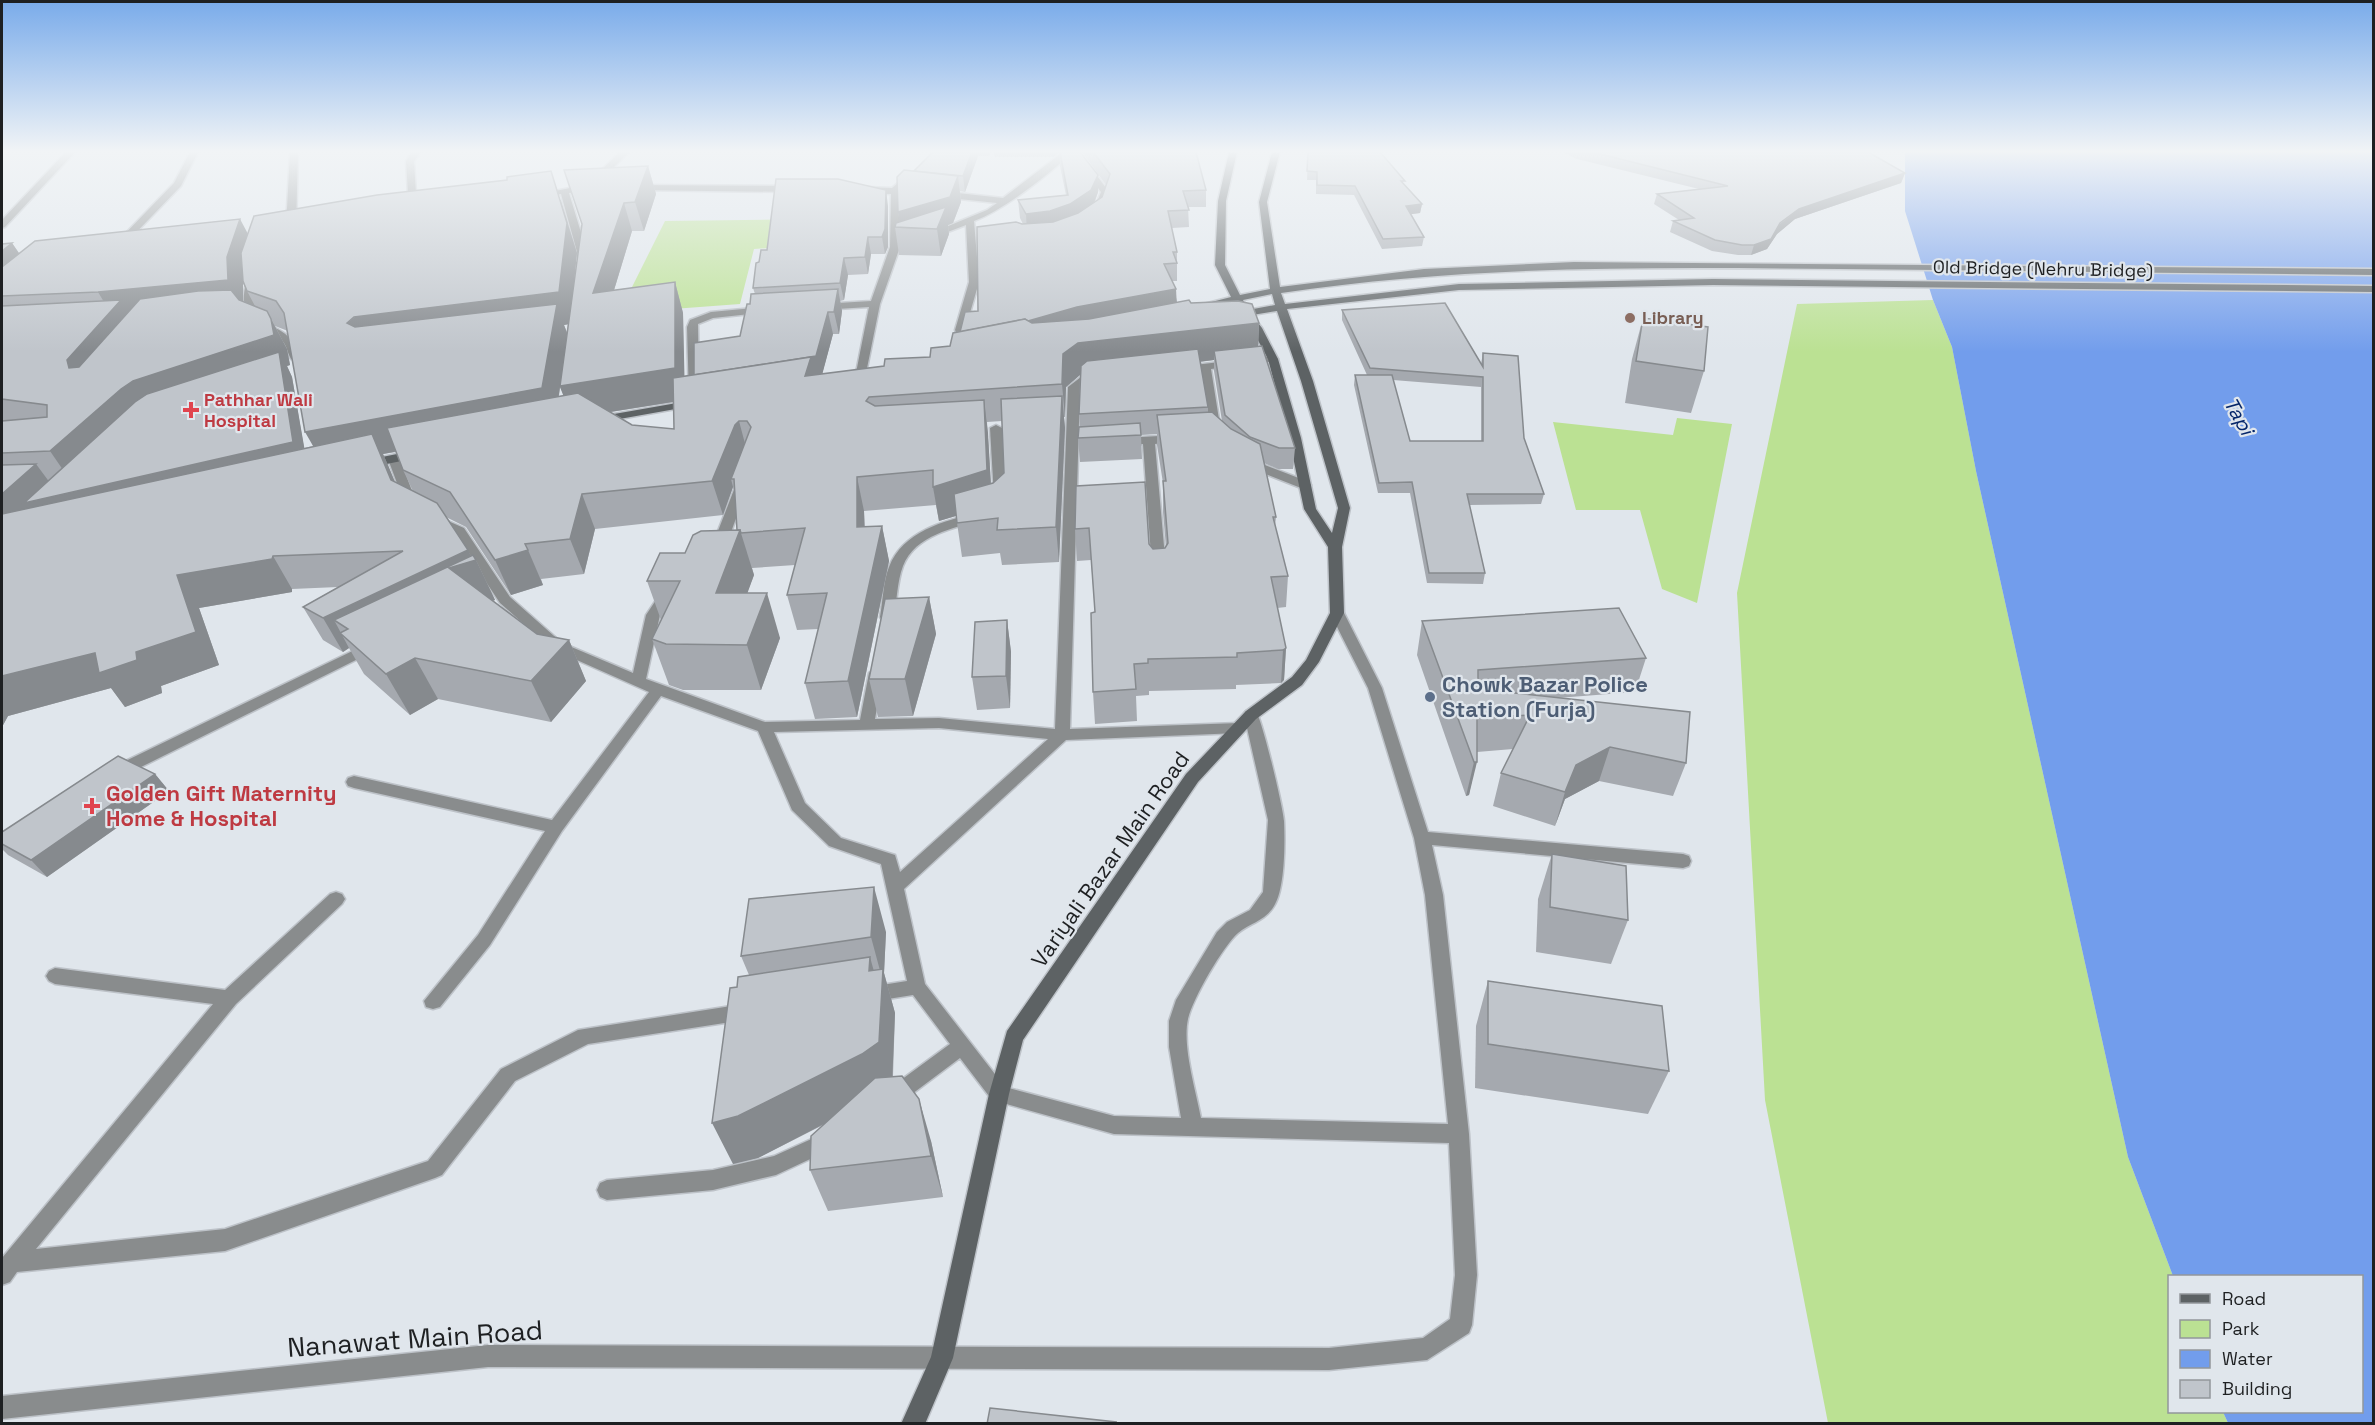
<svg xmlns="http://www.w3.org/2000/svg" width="2375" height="1425" viewBox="0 0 2375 1425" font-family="'Space Grotesk',sans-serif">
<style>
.green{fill:#bbe193}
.water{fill:#729dec}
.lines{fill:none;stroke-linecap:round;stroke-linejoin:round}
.street-casing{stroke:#bdc2c8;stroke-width:3}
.secondary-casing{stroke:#bdc2c8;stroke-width:3}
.street{fill:#898c8d;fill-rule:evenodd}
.secondary{fill:#5d6264;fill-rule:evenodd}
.wall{fill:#a5a9af;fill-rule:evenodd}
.shaded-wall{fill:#868a8e}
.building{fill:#c0c5cb;stroke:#868a8e;stroke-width:1.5}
.education-dot{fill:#8d6e63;stroke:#e0e6ec;stroke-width:2}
.health-dot{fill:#e0444e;stroke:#e0e6ec;stroke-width:2}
.service-dot{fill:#5c6f8a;stroke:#e0e6ec;stroke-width:2}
.labels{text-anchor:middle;stroke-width:4.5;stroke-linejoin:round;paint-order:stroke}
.far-street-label{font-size:18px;fill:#1e2022;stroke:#e0e6ec}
.far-education-label{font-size:18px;font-weight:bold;fill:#785e54;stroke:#e0e6ec;text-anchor:start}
.far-health-label{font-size:18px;font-weight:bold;fill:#be3a42;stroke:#e0e6ec;text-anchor:start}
.far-water-label{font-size:20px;font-style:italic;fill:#05266a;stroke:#e0e6ec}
.service-label{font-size:22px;font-weight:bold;fill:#4e5e75;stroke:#e0e6ec;text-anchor:start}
.health-label{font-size:22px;font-weight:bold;fill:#be3a42;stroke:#e0e6ec;text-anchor:start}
.street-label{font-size:22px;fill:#1e2022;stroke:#e0e6ec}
.near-street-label{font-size:27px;fill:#1e2022;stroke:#e0e6ec}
</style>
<rect width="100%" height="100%" fill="#e0e6ec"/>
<!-- green -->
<g class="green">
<path d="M810,219L807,245L754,249L740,304L619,313L665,221Z"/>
<path d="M1933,300L1952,347L1976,471L2128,1157L2173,1276H2170V1412H2223L2228,1423H1828L1765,1100L1737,593L1797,304Z"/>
<path d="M1677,418L1732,424L1697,603L1662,589L1640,510H1576L1553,422L1673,435Z"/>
</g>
<!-- water -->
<path class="water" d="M1905,152H2373V1423H2228L2223,1412H2362V1276H2173L2128,1157L1976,471L1952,347L1933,300L1905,211Z"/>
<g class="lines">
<defs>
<g id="street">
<path d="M66,152H75L5,227L2,228V220Z"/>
<path d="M190,152H198L181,186L124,245H118V241L174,183Z"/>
<path d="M290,152H298L296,227L291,230L286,227Z"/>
<path d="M412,152H421L414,161L417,210L413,213L409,210L406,161Z"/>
<path d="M620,152H629L598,183H592V179Z"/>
<path d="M1063,152H1073C1048,175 1004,210 974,221L979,282L965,330L956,332L955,330L969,282L966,225L932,238L924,236L987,210L997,203L940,197L936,194L940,191L1003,198Z"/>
<path d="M1083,165H1089L1109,192L1101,212L1094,210L1101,192L1082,167Z"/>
<path d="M899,182L906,184L902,189H916L920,192L916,195L899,194L900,247L880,304L865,378L860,381L855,378L869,307L821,310L816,307L821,304L871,301L890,247L891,194L865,193L861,190L865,187L892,188Z"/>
<path d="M590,184L593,185V189L569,193L589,259L584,262L579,259L561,194L539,198L535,195Z"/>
<path d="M634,185L793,186L797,189L793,192L631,190L630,188Z"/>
<path d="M251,270L259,272C242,348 284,307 300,357L299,359H291C287,352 287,344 280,339C274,334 266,332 259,329C238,317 242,289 251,270Z"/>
<path d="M764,307L768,308V312L713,318L698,324L699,394L697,396H689L687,327L690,320L711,312Z"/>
<path d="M1273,356L1278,359L1277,361L1211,369L1221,432L1219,434H1211L1200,370L1177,371V367Z"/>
<path d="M1098,374L1103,377L1102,379L1088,382L1080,388L1070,729L1239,723L1246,728L1243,715L1246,711H1256C1263,723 1283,807 1284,821C1285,843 1285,889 1274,906C1265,921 1250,923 1238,933C1223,946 1192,1000 1188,1019C1182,1046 1196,1091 1201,1118L1448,1124L1425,895L1414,838L1368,688L1330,613L1332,610H1342L1344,613L1382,688L1428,832L1683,854L1689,856L1691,861L1689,866L1683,868L1432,845L1443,895L1469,1134L1477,1275L1472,1325L1469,1333L1427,1360L1329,1370L488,1367L2,1419V1396L488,1345L1329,1348L1423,1338L1450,1319L1455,1275L1449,1143L1114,1134L992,1100L960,1058L900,1103L893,1106L886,1103L883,1097L886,1091L950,1044L913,995L869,1002L863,1000L860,994L863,988L907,981L881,864L829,846L792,810L758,731L661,696L562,831L490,945L440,1007L433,1009L426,1007L424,1001L478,935L545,831L354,788L348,786L346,782L348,778L354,776L552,820L649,692L552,649L500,603L454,534L431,523L429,520L431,517H439L464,528L510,597L562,643L633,673L646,615L662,591H672L674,594L660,615L646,679L765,722L860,720L869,673L876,668L883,673L875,719L939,718L1055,729L1068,387L1081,377ZM939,728L1048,739L900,872L895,855L841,838L805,803L774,732ZM1247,728L1268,820L1263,892L1250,910L1227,922L1217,932L1176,1000L1169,1021V1047L1181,1118L1114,1116L1005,1087L925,984L904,889L1066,740L1239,733Z"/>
<path d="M996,425L1002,428L1006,497L1000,501L994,497L990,428Z"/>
<path d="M1177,435L1181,437V441L1155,444L1166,569L1159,573L1152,569L1143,444L1123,446L1117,442L1123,438Z"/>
<path d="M394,455L400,459L418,507L416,510L412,511L406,507L388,459Z"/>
<path d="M1249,459L1309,482L1311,485L1309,488H1301L1245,466L1243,463Z"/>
<path d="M743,478L749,482L725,549L723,552H713L711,549L737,482Z"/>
<path d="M977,513L983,517L981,520C954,528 915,535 903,566C897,582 897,600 894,617L887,621L882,620L880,617C883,601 883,582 889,567C903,531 944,521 977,513Z"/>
<path d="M371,642L378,647L376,650L121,777H109L107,773L109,769Z"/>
<path d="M336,892L342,894L345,899L342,904L236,1004L36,1249L225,1229L428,1161L501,1069L578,1030L744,1004L751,1006L753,1012L751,1018L744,1020L588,1044L515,1081L442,1175L435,1178L225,1251L17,1272L10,1282L2,1285V1258L213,1004L55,984L49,981L46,976L49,971L55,968L225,990L330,894Z"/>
<path d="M829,1131L836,1133L839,1140L836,1147L776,1175L713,1190L607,1200L600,1197L597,1190L600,1183L607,1180L713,1170L774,1156Z"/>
</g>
<g id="secondary">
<path d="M1229,152H1237L1226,201L1225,265L1240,295L1270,289L1259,202L1272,152H1280L1267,202L1280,287L1424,269L1574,262L2374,269V275C2196,273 2018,271 1840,269C1653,267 1467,265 1281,293L1285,304L1459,284L1713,279L2374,286V292L1713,285L1459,290L1287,309L1313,381L1350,508L1342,547L1344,613L1319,662L1302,685L1256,719L1198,782L1023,1040L1009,1094L953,1358L925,1424H901L931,1357L989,1094L1007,1031L1186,774L1246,711L1292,677L1306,660L1330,613L1328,547L1304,509L1289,438L1268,359L1252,329L1242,317L1233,315L1239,312L1234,302L1201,309L1196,306L1231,297L1215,265L1218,201ZM1272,294L1275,305L1248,310L1243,300ZM1277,311L1301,381L1338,508L1332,533L1316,509L1301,438L1278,359L1262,328L1252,315Z"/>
<path d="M694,400L700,403L698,405L597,423L591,420L597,417Z"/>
<path d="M417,450L423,454L421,457L367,468L361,464L367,460Z"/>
</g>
</defs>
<!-- street casing -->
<use href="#street" class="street-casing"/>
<!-- secondary casing -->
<use href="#secondary" class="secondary-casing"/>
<!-- street -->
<use href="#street" class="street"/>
<!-- secondary -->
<use href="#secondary" class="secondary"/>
</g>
<!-- wall -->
<g class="wall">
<path d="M933,152H991L989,156H978L965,192L960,191L961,202L953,223L948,225L949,234L941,256L899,255L895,227L900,222L898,212L914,171Z"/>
<path d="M993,152H1059L1053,157H995Z"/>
<path d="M1060,152L1098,175V192L1095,202L1102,197L1106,185L1082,152H1196L1206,190V207H1188L1189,227L1172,228L1177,252V281H1172L1177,302L1191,303L1259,323L1258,346L1295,448L1293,469H1278L1264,463L1276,517L1275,526L1288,576L1286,607L1277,608L1286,648L1284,680L1281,683L1236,685V689L1149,691V695L1136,696L1137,721L1095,724L1093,692L1095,612L1091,560L1077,561L1075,529L1076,486L1149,544L1153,549L1165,548L1166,547L1163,512V483L1157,445V434L1141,435L1142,459L1080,462L1078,438L1080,427L1079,414L1080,375L1066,387L1065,417H1064L1065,428L1059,562L1002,565L1000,553L962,557L956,516L939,521L936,505L864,511L865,527L882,526L889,561L857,717L815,719L805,683L818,629L797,630L787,595L795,565L752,568L754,575L747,593L780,638L761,690H683L669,685L652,639L661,620L647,581L685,553L737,530L735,492L733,487L723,515L595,529L584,574L541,579L543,585L511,595L466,527L446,517L471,556L476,560L495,600L493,601L537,634L569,640L586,681L551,722L438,699L410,715L364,674L349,648L343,652L323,640L303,607L338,587L292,589V592L199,608L219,665L161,686L162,693L125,707L111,688L8,716L2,727V244L12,243L19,253L248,234L561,200L577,253L574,278L648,166L656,194L644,231H632L614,290L675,282L683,313L684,376L694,375L740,336L750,304L755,294L753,288L759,262L767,250L888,206V247L885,254H871L868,274L848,275L844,300L840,301L842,311L839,334H833L822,374L884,366L930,357L950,346L959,332L978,311L1022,224H1023L1020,218L1018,200L1066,195L1060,166ZM243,283L247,291L255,306L243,301ZM568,324L567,332L564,325ZM275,326L288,331L313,446L304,448L292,377L287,366L290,365L287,349ZM1214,360V371L1222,421L1208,412V407L1200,362ZM560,387L564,395L559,396ZM674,402V429L632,425L611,412ZM1002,421L1004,473L993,483L991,484L987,422ZM396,452L403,470L413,491L395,482L383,454Z"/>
<path d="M1308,152L1405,186L1422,204L1420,213L1410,214L1424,237L1422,246L1382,249L1354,195L1316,194V180H1307Z"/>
<path d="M1562,152H1868L1905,173L1901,183L1795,219L1777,234L1767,249L1751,255H1738L1712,251L1670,232L1673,221L1679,220L1654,204L1657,194L1699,189L1577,159Z"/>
<path d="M1342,310L1481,364L1483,353L1524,438L1544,494L1541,504L1469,505L1485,573L1483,584L1427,583L1410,493H1378L1354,385L1355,375H1367L1342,320ZM1393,380L1481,387V441H1410Z"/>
<path d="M1643,318L1704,371L1691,413L1625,403L1632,359Z"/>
<path d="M929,597L936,634L913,716L878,717L869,679Z"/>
<path d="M1007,620L1011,652L1010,708L977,710L972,677Z"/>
<path d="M1422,621L1646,658L1635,692L1557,698L1686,763L1673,796L1599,781L1565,799L1555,826L1493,806L1501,773L1513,749L1477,752L1469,795L1466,796L1417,655Z"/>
<path d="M155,774L169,791L47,877L8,855L2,849V832Z"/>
<path d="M1552,854L1628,920L1611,964L1536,952L1538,899Z"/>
<path d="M886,932L884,973L895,1013L893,1076L931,1141L943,1197L828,1211L810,1170L825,1124L758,1158L733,1164L737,987L749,975L741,956Z"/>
<path d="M1488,981L1669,1071L1648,1114L1475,1088L1476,1026Z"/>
</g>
<!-- shaded-wall -->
<g class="shaded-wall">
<path d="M972,152H978V156L965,192L963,176Z"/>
<path d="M1052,152H1059L1053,157Z"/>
<path d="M648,166L656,194L644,231L635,202Z"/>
<path d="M551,171L577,253L570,324L564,325L568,336L675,282L683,313L685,400L572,418L560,387L555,421L383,454L388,465L407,512L324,465L305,432L370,349L347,323Z"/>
<path d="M1905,173L1901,183L1795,219L1777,234L1767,249L1751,255L1754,245L1799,209Z"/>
<path d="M1098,175V192L1092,208L1027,232L1026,214L1050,211Z"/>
<path d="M958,176L961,202L953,223L948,225L949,234L941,256L937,229L900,228L898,212Z"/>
<path d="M886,190L888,206V247L885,254L882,237Z"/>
<path d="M624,203L632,231L604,323L593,293Z"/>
<path d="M1422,204L1420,213L1405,215L1406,206Z"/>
<path d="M240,219L255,247L243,285V309L87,391L69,368L67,360L110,312L98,292L227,257Z"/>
<path d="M868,237L871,254L868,274L865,257Z"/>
<path d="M12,243L31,271L2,295V251Z"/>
<path d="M844,258L848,275L844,300L840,283Z"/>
<path d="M838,289L842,311L839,334L834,312Z"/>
<path d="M1176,289L1177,307L1002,347L958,336L1077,307Z"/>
<path d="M828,312L833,334L821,379L701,398Z"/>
<path d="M271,319L287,349L290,365L287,366L292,377L308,469L2,540V494L36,464L59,495L72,483L50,451L121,389L133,381Z"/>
<path d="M1259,323L1258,355L1214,351V360L1080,375L1066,387L1065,417L1062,384L1063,354L1078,343Z"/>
<path d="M1062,396L1065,428L1059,562L1056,527Z"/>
<path d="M984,400L988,433L992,505L939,521L933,487Z"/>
<path d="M739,421L748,455L734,479H731L733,487L723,515L712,481L735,425Z"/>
<path d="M857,477L864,511L865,562L857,527Z"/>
<path d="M582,494L595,529L584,574L570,539Z"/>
<path d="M882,526L889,561L857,717L848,681Z"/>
<path d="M740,530L754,575L731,638L716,593Z"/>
<path d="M468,550L473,561L476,560L495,600L469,608L348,629L334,620L349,648L343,652L323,618Z"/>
<path d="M528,550L543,585L511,595L495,560Z"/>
<path d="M273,556L292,589V592L199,608L219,665L161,686L162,693L125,707L111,688L8,716L2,727V676L95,653L136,652L177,575Z"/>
<path d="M767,593L780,638L761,690L747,645Z"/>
<path d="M929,597L936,634L913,716L905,679Z"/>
<path d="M1007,620L1011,652L1010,708L1006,676Z"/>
<path d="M569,640L586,681L551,722L531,681Z"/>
<path d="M1286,648L1284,680L1281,683L1283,650Z"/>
<path d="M415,658L438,699L410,715L386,674Z"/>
<path d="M1610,747L1599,781L1565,799L1555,826L1565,792L1576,765Z"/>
<path d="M1474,762H1477L1469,795L1466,796Z"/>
<path d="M155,774L169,791L47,877L31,860Z"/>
<path d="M874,887L886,932L884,973L895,1013L892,1085L876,1097L758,1158L733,1164L712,1123L869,971L870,957L881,997L882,978L871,937Z"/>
<path d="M919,1099L931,1141L943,1197L931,1156Z"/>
</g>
<!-- building -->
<g class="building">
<path d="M933,152H972L963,176L914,171Z"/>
<path d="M1060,152H1080L1098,175L1091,190L1070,204L1050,211L1026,214L1018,200L1068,195Z"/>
<path d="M1093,152H1196L1206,190L1183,191L1189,210L1168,211L1177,252H1173L1177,263L1164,264L1176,289L1077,307L1028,321L1025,319L960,332L965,312L978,311L977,227L1016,222L1022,224L1053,222L1078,213L1102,197L1110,174Z"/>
<path d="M1308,152H1380L1405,181H1401L1422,204L1406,206L1424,237L1383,239L1355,186L1317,185V172L1307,171Z"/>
<path d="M1592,152H1868L1905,173L1799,209L1780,223L1771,239L1754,245H1742L1715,240L1673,221L1694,218L1657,194L1728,186Z"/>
<path d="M648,166L635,202L624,203L593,293L675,282V368L560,386L582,224L564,170Z"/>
<path d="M904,170L958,176L950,197L898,212L897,177Z"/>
<path d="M551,171L567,223L559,292L354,317L347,323L355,327L557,304L542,388L305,432L284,313L276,301L247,291L243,281L241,253L254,216L377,195L507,180V177Z"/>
<path d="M776,179H838L886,190L885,229L882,237H868L865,257L844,258L840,283L753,288L756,263L759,262L761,250H767Z"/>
<path d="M946,207L937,229L895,227L896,223Z"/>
<path d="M240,219L227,257L228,280L98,292L2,296V267L35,241Z"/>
<path d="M12,243L2,251V244Z"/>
<path d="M838,289L834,312H828L816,356L694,375V343L740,336L747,304H750L751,294Z"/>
<path d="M231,290L239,300L267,311L271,319L274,335L133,381L121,389L50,451L2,453V421L47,417V405L2,399V306L121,300L67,360L69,368L79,367L140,299L198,291Z"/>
<path d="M1189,300L1191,303L1238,301L1252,304L1259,323L1078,343L1063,354L1062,384L869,397L866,401L875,406L984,400L987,470L933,487V470L857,477V527L882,526L848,681L805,683L827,593L787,595L805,528L741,533L740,530H737L734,479H731L751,427L747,421H739L735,425L712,481L582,494L570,539L525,544L528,550L495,560L450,492L403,470L387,428L578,393L632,425L674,429L673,378L811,357L805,376L884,366L885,359L930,357L931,348L950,346L953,333L1025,319L1032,323L1089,319Z"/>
<path d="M1445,303L1483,367V353L1518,356L1524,438L1544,494H1467L1485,573H1429L1412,482L1379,483L1355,375H1392L1410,441H1483V377L1370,368L1342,310Z"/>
<path d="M1643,318L1708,327L1704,371L1636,361Z"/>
<path d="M1262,346L1295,448H1279L1250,437L1225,415L1214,351Z"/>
<path d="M1198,349L1208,407L1079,414L1081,366L1087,361Z"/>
<path d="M279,352L293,442L24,503L135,402L147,394Z"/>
<path d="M1062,396L1056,527L997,530L998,518L957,523L954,494L993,483L1004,473L1001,399Z"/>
<path d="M1212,412L1231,429L1260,444L1276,517H1273L1288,576L1271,577L1286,648L1283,650L1237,653V657L1148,659V663L1134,664L1136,689L1093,692L1091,613L1095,612L1089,528L1075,529L1076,486L1145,482L1149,544L1153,549L1165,548L1168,543L1163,481H1166L1157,415Z"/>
<path d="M1140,423L1141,435L1078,438L1079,427Z"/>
<path d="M372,434L391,480L437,503L468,550L323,618L303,607L403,551L273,556L272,559L177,575L196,632L136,652L137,660L99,673L95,653L2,676V514Z"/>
<path d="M36,464L2,494V465Z"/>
<path d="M740,530L716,593H767L747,645L666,644L652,639L680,581H647L660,553H685L693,535L701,531Z"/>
<path d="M473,555L476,560L449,568L537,634L569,640L531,681L415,658L386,674L340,633L348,629L334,620Z"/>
<path d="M929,597L905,679H869L885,599Z"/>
<path d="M1619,608L1646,658L1478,670V689L1690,712L1686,763L1610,747L1576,765L1565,792L1501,773L1530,715L1477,718V762H1474L1422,621Z"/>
<path d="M1007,620L1006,676L972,677L975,622Z"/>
<path d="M118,756L155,774L31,860L2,844V832Z"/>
<path d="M1552,854L1626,866L1628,920L1550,907Z"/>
<path d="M874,887L871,937L741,956L749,899Z"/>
<path d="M870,957L869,971L883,969L879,1042L862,1054L738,1116L712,1123L730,988L737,987L738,977Z"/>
<path d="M1488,981L1662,1006L1669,1071L1488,1044Z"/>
<path d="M902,1076L919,1099L931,1156L810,1170L811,1136L875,1078Z"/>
<path d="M990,1408L1116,1422L1115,1424H987Z"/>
</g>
<!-- sky -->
<linearGradient id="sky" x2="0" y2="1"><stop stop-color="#79abea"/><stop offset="0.43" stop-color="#f1f4f6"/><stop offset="1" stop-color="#f1f4f6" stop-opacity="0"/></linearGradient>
<rect width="2375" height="352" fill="url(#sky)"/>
<!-- markers -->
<circle class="education-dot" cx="1630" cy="318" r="6"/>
<g class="health-dot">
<path d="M188 401h6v6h6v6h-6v6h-6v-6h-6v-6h6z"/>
<path d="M89 797h6v6h6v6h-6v6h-6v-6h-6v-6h6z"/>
</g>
<circle class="service-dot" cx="1430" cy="697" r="6"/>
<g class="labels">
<!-- far-street labels -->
<g class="far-street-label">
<text transform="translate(2043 269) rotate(1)" y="6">Old Bridge (Nehru Bridge)</text>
</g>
<!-- far-education labels -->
<g class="far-education-label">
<text x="1642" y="324">Library</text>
</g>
<!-- far-health labels -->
<g class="far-health-label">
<text x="204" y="406">Pathhar Wali<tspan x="204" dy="21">Hospital</tspan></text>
</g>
<!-- far-water labels -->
<g class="far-water-label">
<text transform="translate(2239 416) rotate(61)" y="7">Tapi</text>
</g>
<!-- service labels -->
<g class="service-label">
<text x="1442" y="692">Chowk Bazar Police<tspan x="1442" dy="25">Station (Furja)</tspan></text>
</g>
<!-- health labels -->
<g class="health-label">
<text x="106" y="801">Golden Gift Maternity<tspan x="106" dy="25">Home &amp; Hospital</tspan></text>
</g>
<!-- street labels -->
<g class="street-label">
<text transform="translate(1110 859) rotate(-55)" y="8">Variyali Bazar Main Road</text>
</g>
<!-- near-street labels -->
<g class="near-street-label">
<text transform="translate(415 1339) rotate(-4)" y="9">Nanawat Main Road</text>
</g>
</g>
<!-- border -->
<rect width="2375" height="1425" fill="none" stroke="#1e2022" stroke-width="6"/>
<!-- legend -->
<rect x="2168" y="1275" width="195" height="138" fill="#e0e6ec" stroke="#92979b" stroke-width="1.5"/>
<rect x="2180" y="1294" width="30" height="9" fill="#5d6264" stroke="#92979b" stroke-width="1.5"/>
<text x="2222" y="1305" font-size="18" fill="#1e2022">Road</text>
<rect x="2180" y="1320" width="30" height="18" fill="#bbe193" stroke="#92979b" stroke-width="1.5"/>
<text x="2222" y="1335" font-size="18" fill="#1e2022">Park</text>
<rect x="2180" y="1350" width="30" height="18" fill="#729dec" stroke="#92979b" stroke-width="1.5"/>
<text x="2222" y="1365" font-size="18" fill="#1e2022">Water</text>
<rect x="2180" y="1380" width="30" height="18" fill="#c0c5cb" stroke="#92979b" stroke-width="1.5"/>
<text x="2222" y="1395" font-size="18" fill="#1e2022">Building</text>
</svg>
